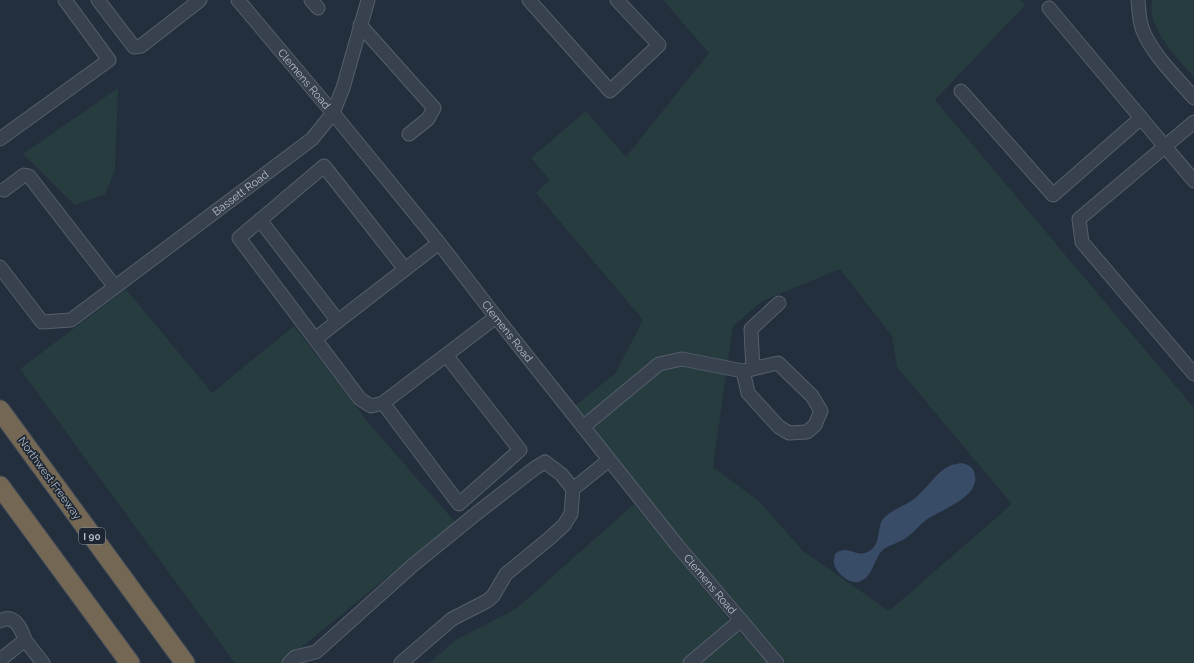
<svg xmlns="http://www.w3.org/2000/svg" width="1194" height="663" viewBox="0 0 1194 663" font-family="Raleway,sans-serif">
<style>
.green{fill:#263c3f;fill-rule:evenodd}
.water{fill:#394c67}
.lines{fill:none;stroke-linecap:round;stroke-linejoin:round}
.minor-casing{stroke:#565f6c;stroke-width:15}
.highway-casing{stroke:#434c59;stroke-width:21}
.minor{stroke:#38414e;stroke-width:13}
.highway{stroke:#746855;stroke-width:19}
.labels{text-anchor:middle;stroke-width:3.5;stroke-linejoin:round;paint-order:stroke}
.shield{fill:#1d2633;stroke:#878f9c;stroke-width:1}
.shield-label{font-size:10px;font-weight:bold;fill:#b4bcc9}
.street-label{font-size:11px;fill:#b4bcc9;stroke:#1d2633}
</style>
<rect width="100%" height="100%" fill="#242f3e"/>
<!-- green -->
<g class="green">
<path d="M663,0H1020L1025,5L935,100L1194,408V663H787L658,512L572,408L615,374L643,320L536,193L550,180L531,158L586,111L626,157L709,53ZM840,269L892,336L897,367L1012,504L889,611L803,551L759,501L713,467L733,326L762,301Z"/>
<path d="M1152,0H1194V77C1179,60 1158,38 1152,16C1151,11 1152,5 1152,0Z"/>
<path d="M118,88L115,170L105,194L75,205L23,154Z"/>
<path d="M126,289L212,393L294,326L371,426L455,522L282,663H235L20,369Z"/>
<path d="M634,504L744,638L751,632L777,663H429L456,640L517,608Z"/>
</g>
<!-- water -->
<path class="water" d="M961,463C969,465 974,467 975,476C979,497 941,510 926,520C918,526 912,535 903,540C897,543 890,545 884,549C873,558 874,578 858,582C849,584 835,572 834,563C833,560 835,557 835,554C850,542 857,562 872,549C881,541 877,527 883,519C891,510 902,507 911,501C926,491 935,473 949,466C953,464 958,464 961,463Z"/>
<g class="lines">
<defs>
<g id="minor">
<path d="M98,0L134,47L141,46L200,0"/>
<path id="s1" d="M238,0L333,113L439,243L496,317L677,545L777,663"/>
<path d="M311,0L318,8"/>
<path d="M529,0L610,91L659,45L617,0"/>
<path d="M1138,0C1139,11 1139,21 1143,31C1153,55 1177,78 1194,98"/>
<path d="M1049,8L1141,118"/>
<path d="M360,25L434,108L428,119L409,134"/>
<path d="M961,91L1053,195L1141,118L1194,181"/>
<path d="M1194,122L1079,219L1082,242L1194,374"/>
<path d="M0,139L109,60L65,0"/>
<path d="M4,190L24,175L29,176L115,287"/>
<path d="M260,220L338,321"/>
<path id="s2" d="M0,267L42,322L71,320L312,139L333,113L343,88L368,0"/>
<path d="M315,339L239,238L324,166L405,269"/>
<path d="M446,355L520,450L459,504L383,403L496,317"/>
<path d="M753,369L751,329L779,303"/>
<path d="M383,403L371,406L360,399L315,339L439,243"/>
<path d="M583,427L659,364L682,359L743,371L778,363L812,396L821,411L815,425L807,432L789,433L779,427L748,393L743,371"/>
<path d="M573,489L609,460"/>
<path d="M0,621C14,613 21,628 25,640"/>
<path d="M0,660L25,640L43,663"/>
<path d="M289,663L295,657L316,652L412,566L477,513L535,468L545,462L561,474L573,489L571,514L564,525L551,537L506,574L493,596L487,601L452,619L401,663"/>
<path d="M690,663L741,620"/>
</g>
<g id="highway">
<path d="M0,410L185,663"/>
<path d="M0,486L130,663"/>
</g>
</defs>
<!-- minor casing -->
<use href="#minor" class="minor-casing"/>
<!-- highway casing -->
<use href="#highway" class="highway-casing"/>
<!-- minor -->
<use href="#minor" class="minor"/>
<!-- highway -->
<use href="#highway" class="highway"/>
</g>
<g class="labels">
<!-- shield labels -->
<rect class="shield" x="79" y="528" width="26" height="16" rx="3"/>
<g class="shield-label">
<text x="92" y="540">I 90</text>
</g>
<!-- street labels -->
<g class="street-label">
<text dy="4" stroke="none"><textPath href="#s1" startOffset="103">Clemens Road</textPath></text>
<text dy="4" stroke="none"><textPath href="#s2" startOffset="310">Bassett Road</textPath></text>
<text dy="4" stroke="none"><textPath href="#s1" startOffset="427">Clemens Road</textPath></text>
<text transform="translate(50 478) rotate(54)" y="4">Northwest Freeway</text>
<text dy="4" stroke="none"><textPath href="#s1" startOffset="751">Clemens Road</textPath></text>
</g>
</g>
</svg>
